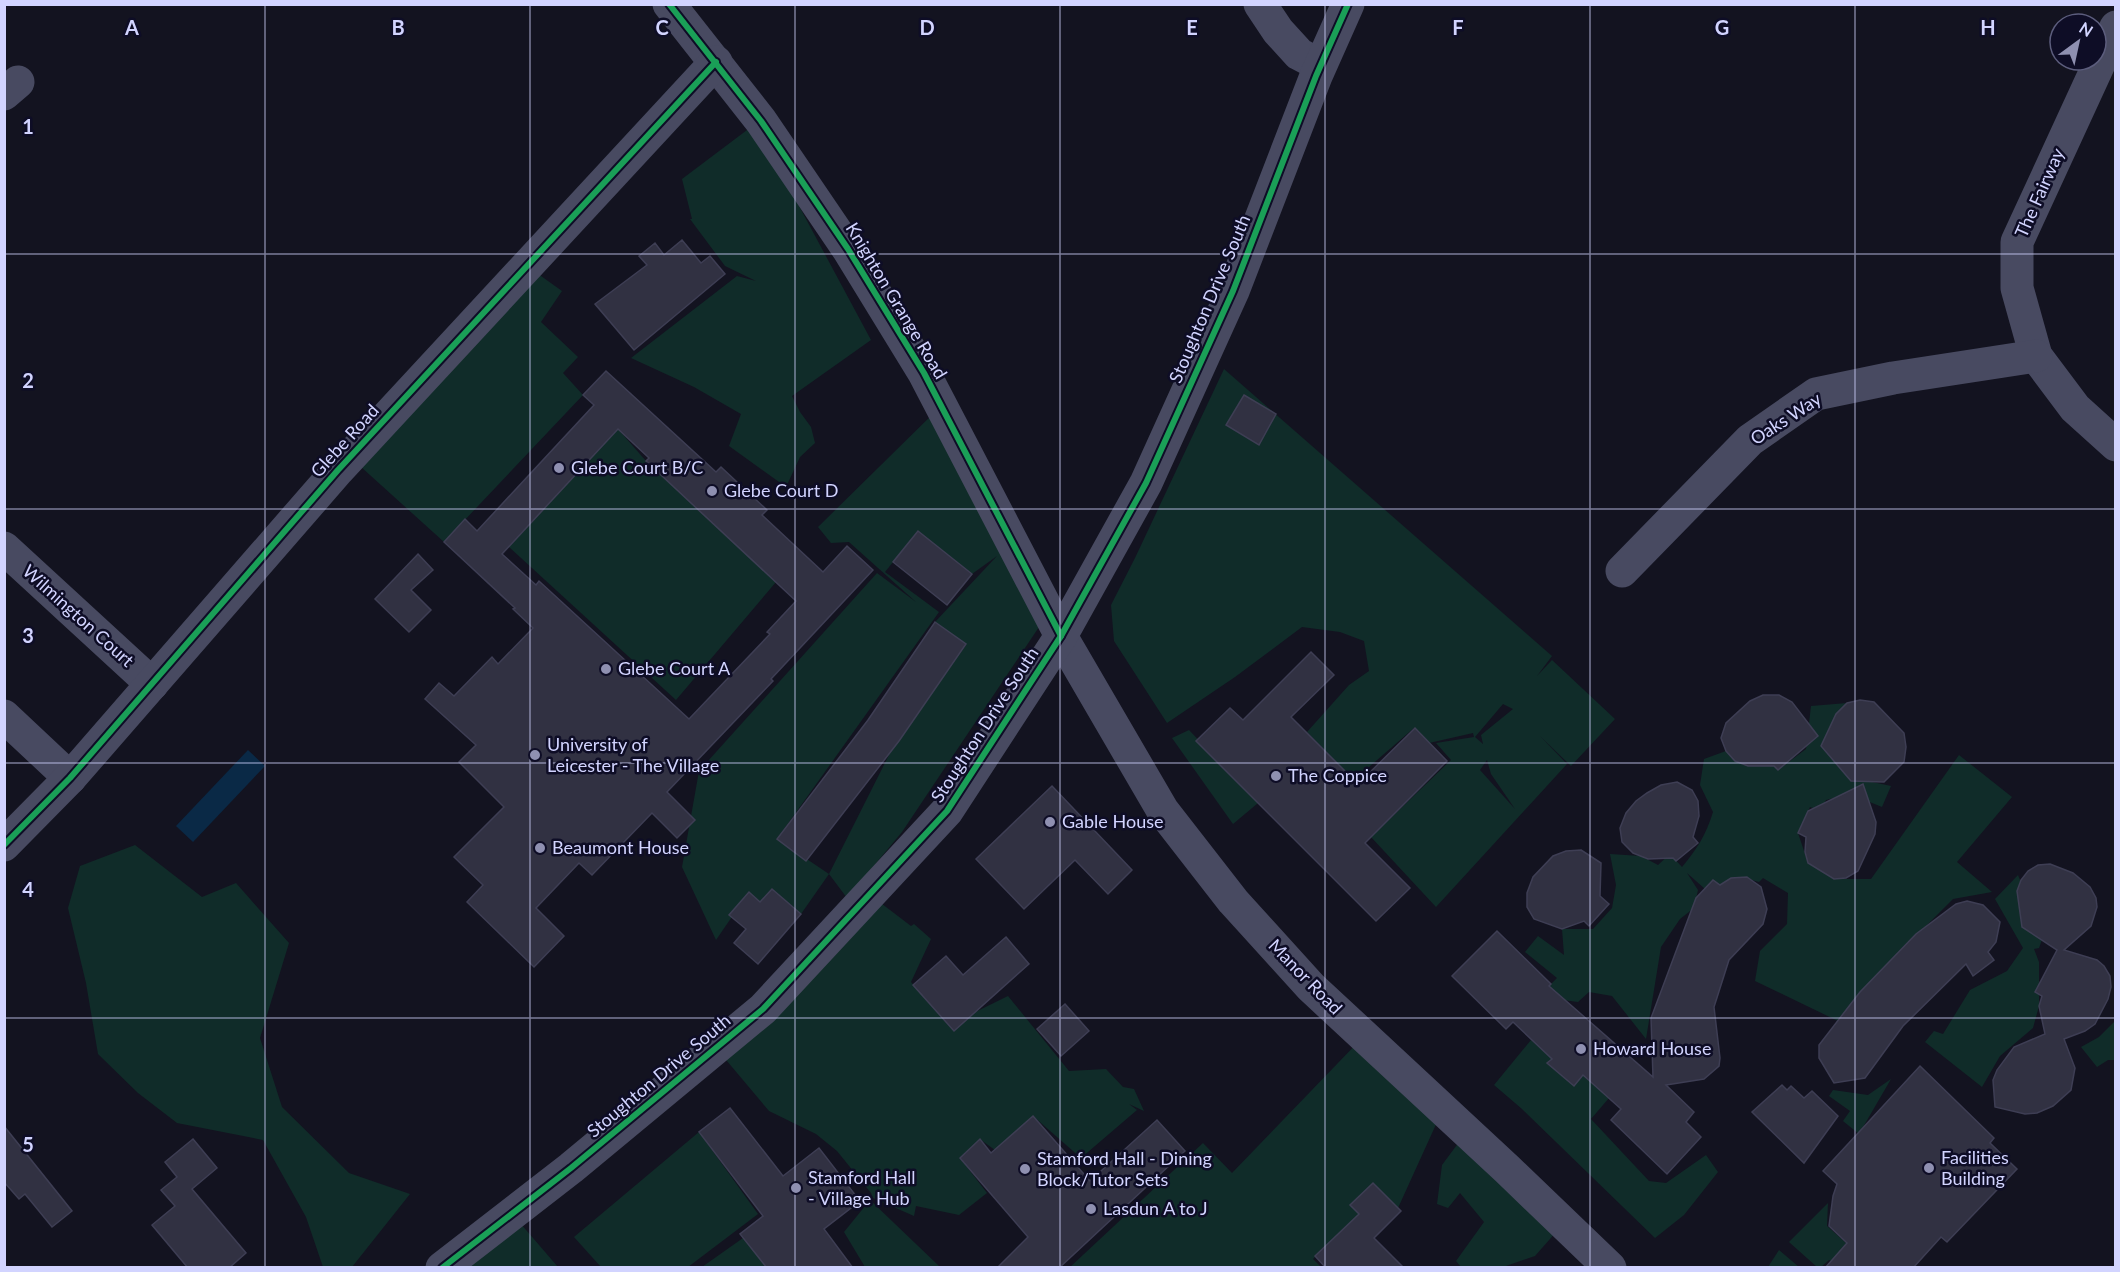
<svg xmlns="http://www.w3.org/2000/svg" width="2120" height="1272" viewBox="0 0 2120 1272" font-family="Lato,sans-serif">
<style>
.green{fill:#102c29;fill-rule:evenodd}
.water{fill:#0a2946}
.building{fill:#313142;stroke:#3e3e54;stroke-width:1.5;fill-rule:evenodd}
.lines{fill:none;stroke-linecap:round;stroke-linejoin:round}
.minor{stroke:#484a61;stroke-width:33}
.cycleway-casing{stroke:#0e0d26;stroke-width:10}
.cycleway{stroke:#1a9f57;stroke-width:6}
.grid{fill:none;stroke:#d2d4ff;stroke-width:1.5;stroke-opacity:0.55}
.poi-dot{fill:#8f90b1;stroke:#0e0d26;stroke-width:2}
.labels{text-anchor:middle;stroke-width:5;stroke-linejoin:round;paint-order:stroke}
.street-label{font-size:18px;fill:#d2d4ff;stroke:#0e0d26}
.poi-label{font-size:18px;fill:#d2d4ff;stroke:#0e0d26;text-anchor:start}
.grid-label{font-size:20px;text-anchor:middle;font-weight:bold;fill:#d2d4ff;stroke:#0e0d26;stroke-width:5;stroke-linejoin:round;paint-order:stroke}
</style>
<rect width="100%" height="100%" fill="#131320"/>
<!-- green -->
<g class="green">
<path d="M755,124L871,340L792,396L800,412L811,427L815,443L800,457L786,487L729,446L741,414L694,387L631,358L737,276L756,281L725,266L690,219H692L682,179Z"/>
<path d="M527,266L562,291L541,322L578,357L563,373L583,395L444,542L350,457Z"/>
<path d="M1224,369L1552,656L1537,676L1552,660L1615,719L1571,766L1540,736L1567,764L1436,907L1371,837L1451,760L1436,743L1474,737L1473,733L1429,743L1414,728L1369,767L1329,813L1306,791L1335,761L1307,732L1349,685L1369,671L1364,641L1340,632L1302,627L1235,677L1167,723L1114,641L1111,605L1135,558ZM1503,704L1513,709L1481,735L1483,744L1475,737ZM1487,760L1491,774L1515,809L1480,770Z"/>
<path d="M941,406L1043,621L902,832L847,898L829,874L801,914L772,889L760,902L749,892L716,940L682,867L699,771L877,573L916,602L849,542L831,543L818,527ZM918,531L972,574L997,556L935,622L966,645L892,749L829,874L777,839L939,612L885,572Z"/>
<path d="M618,429L646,461L776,582L676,700L509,547Z"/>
<path d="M1847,703L1836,714L1831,758L1851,781L1860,774L1872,782L1891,786L1882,807L1850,794L1826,800L1820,811L1810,807L1798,833L1808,863L1834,879H1871L1959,755L2012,797L1957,862L1992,892L1953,899L1860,992L1838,1021L1755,981L1760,951L1787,924L1788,893L1763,878L1759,882C1731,873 1730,883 1705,889L1687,873L1698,890L1694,908L1680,919L1661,947L1646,1039L1612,996L1589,992L1578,1002L1556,999L1543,992L1557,978L1525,952L1538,936L1564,955L1562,929H1593L1612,908L1616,885L1610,854L1641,856L1658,865L1670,854L1682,867C1697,849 1706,835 1713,812L1700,785L1704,759L1726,751C1739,765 1752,770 1770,760L1778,770L1806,749L1811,706Z"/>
<path d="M1189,730L1258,803L1233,824L1172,738Z"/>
<path d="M135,845L202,897L236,883L289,943L260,1038L282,1107L349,1173L410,1194L352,1267H323L306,1217L263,1140L177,1123L138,1093L98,1054L86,983L68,908L80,866Z"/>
<path d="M2018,875L2043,937L2039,948L2034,949L2039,962V1006L2033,1028L2000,1056L1982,1087L1925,1042L1934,1031L1943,1034L1970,990L2007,971L2023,948L1995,899Z"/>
<path d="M869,894L911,926L914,924L931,939L911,982L949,1025L1008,996L1069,1071L1106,1069L1123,1087L1134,1089L1144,1111L1129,1104L1137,1110L1081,1158L1033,1116L995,1150L981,1140L960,1158L987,1193L959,1215L916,1206L914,1216L873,1198L871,1193L837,1151L816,1134L769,1111L716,1048Z"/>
<path d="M2115,1021V1060H2108L2097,1067L2081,1047L2099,1037Z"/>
<path d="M1364,1036L1443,1109L1398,1208L1373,1183L1350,1205L1359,1214L1313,1259L1321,1267L1069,1268L1203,1143L1232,1173Z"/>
<path d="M1531,1040L1552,1059L1547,1063L1574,1086L1583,1075L1594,1085L1600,1078L1615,1091L1591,1119L1649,1181L1666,1183L1706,1155L1718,1172L1684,1215L1655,1238L1522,1109L1494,1085Z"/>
<path d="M1891,1079L1859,1134L1843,1121L1850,1111L1829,1096L1833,1090L1868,1095Z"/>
<path d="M699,1132L758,1214L688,1267H601L574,1237Z"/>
<path d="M1465,1134L1564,1223L1535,1256L1503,1267H1461L1456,1261L1484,1222L1460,1193L1448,1208L1437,1204L1442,1165Z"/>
<path d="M870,1200L940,1267H865L844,1232Z"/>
<path d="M1828,1203L1827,1226L1854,1250L1842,1266L1829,1260L1821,1267H1817L1789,1242Z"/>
<path d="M514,1216L558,1267L446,1268Z"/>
<path d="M743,1238L766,1267H702Z"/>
<path d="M1779,1250L1799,1267H1768Z"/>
</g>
<!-- water -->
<path class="water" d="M248,750L265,766L193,842L176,826Z"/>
<!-- building -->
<g class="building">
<path d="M682,240L701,263L710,256L725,274L634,350L595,304L647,265L639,256L655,243L664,255Z"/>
<path d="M606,371L716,472L721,467L767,510L762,515L823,572L847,546L873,570L771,679L773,681L667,792L695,820L677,838L652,813L592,875L579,863L536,908L564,936L534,967L467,902L483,885L454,857L504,807L459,762L476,745L425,699L439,683L454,696L492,657L498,664L533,628L513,609L515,608L444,542L465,519L477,531L594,405L583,395ZM618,429L649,458L646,461L796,601L767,632L770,634L689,719L539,581L536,585L502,554Z"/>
<path d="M1244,395L1276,414L1259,445L1226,425Z"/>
<path d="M918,531L972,574L947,605L893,562Z"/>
<path d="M418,554L433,570L411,590L431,610L409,632L375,599Z"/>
<path d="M935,622L966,644L899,741L806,861L777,839L868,720Z"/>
<path d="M1311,652L1334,675L1291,717L1358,784L1415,728L1447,761L1365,843L1410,888L1376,921L1196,741L1230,708L1243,720Z"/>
<path d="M1763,695H1779L1792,702L1818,736L1778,770L1774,766H1748L1735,761L1726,751L1721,738L1726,723L1750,701Z"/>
<path d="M1860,700L1874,702L1904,733L1906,747L1904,762L1884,782L1851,781L1821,746L1836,714L1847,703Z"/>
<path d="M1677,782L1692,790L1698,801L1699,816L1693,837L1698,843L1676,861L1673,858L1648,859L1633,853L1622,842L1620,828L1626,813L1636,801L1647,793L1661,785Z"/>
<path d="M1863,784L1876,822L1875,834L1858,871L1846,878L1834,879L1808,863L1805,852L1806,837L1798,833L1808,811Z"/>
<path d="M1052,786L1132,870L1108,894L1075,860L1024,909L976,859Z"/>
<path d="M1581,850L1601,863L1600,896L1609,904L1589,926L1584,921L1562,929L1534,919L1527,907V893L1533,877L1553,856L1566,851Z"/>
<path d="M2050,864L2073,873L2090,887L2096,898L2097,907L2091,926L2064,950L2097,960L2104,966L2110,976L2111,987L2108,999L2095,1024L2085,1031L2064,1039L2075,1068L2071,1090L2053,1106L2037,1113L2025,1114L1995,1107L1993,1080L1997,1070L2014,1047L2045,1034L2039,1006L2042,996L2035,992L2057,950L2022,927L2017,891L2021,880L2028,871L2038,865Z"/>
<path d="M1747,877L1761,887L1767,909L1763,924L1729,960L1714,1007L1720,1058L1719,1066L1704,1079L1666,1085L1694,1112L1686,1122L1701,1137L1667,1174L1611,1120L1621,1109L1583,1075L1574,1086L1547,1063L1552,1059L1513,1022L1506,1029L1452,976L1497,931L1551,984L1549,986L1653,1077L1651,1018L1696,898L1713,880L1720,885L1731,878Z"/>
<path d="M772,889L801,914L758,964L734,943L746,929L729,915L749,892L760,902Z"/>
<path d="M1967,901L1983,905L2000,922L1996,942L1988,952L1994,960L1973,976L1966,964L1903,1026L1865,1078L1834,1083L1819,1058V1045L1860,992L1916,934L1956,904Z"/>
<path d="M1006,937L1029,964L954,1031L913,985L946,956L963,975Z"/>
<path d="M1065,1004L1089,1031L1061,1056L1037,1029Z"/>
<path d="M1920,1066L1994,1138L1990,1143L2017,1169L1947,1242L1941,1237L1913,1268H1825L1847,1243L1829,1226L1833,1196L1837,1184L1823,1171Z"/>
<path d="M1782,1085L1787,1090L1791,1086L1804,1098L1812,1091L1838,1116L1804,1163L1752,1112Z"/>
<path d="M730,1108L783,1176L819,1148L860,1201L824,1229L853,1268H767L740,1234L763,1216L699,1132Z"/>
<path d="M1033,1116L1090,1181L1157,1120L1185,1151L1059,1268H997L1028,1237L960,1158L980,1139L991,1153Z"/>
<path d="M4,1126L72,1211L52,1227L25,1194L19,1199L4,1182Z"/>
<path d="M193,1139L217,1168L192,1189L246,1253L229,1268H188L152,1225L175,1206L161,1190L177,1177L165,1162Z"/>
<path d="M1373,1183L1401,1211L1374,1238L1404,1268H1326L1315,1256L1359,1214L1350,1205Z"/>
</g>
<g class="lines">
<!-- minor -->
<g class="minor">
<path d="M669,4L761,121L848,249L924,373L1061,636L1163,811L1233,901L1311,987L1507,1169L1610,1268"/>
<path d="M1260,4L1278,31L1299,54L1320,65"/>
<path d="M2116,27L2017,242V288L2036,356L2075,408L2116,445"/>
<path d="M4,94L18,82"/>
<path d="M4,548L152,684"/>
<path d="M1622,571L1750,440L1816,394L1893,378L2036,356"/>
<path d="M4,716L70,778"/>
<path d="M4,845L70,778L338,470L716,62"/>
<path d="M442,1268L571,1168L763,1009L947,811L1061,636L1146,483L1233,291L1316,76L1348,4"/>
</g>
<defs>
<g id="cycleway">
<path d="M669,4L761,121L848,249L924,373L1061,636"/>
<path d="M4,845L70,778L338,470L716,62"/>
<path d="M442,1268L571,1168L763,1009L947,811L1061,636L1146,483L1233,291L1316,76L1348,4"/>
</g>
</defs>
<!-- cycleway casing -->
<use href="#cycleway" class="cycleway-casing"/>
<!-- cycleway -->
<use href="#cycleway" class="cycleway"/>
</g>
<!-- grid -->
<path class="grid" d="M265,4V1268M530,4V1268M795,4V1268M1060,4V1268M1325,4V1268M1590,4V1268M1855,4V1268M4,254H2116M4,509H2116M4,763H2116M4,1018H2116"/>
<!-- markers -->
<g class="poi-dot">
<circle cx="559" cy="468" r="6"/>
<circle cx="712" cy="491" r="6"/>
<circle cx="606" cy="669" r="6"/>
<circle cx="535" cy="755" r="6"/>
<circle cx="1276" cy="776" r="6"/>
<circle cx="1050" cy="822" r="6"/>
<circle cx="540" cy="848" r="6"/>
<circle cx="1581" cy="1049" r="6"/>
<circle cx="1929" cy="1168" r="6"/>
<circle cx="1025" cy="1169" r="6"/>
<circle cx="796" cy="1188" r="6"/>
<circle cx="1091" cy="1209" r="6"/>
</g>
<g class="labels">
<!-- street labels -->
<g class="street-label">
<text transform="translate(2040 193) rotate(-66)" y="6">The Fairway</text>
<text transform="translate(1210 299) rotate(-67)" y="6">Stoughton Drive South</text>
<text transform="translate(896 301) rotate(59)" y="6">Knighton Grange Road</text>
<text transform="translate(1786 419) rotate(-33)" y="6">Oaks Way</text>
<text transform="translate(345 441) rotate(-48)" y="6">Glebe Road</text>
<text transform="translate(78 616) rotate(42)" y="6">Wilmington Court</text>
<text transform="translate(985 725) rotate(-57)" y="6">Stoughton Drive South</text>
<text transform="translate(1305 977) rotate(46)" y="6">Manor Road</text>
<text transform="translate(659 1076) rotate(-40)" y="6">Stoughton Drive South</text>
</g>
<!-- poi labels -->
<g class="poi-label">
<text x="571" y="474">Glebe Court B/C</text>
<text x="724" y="497">Glebe Court D</text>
<text x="618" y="675">Glebe Court A</text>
<text x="547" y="751">University of<tspan x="547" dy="21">Leicester - The Village</tspan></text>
<text x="1288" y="782">The Coppice</text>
<text x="1062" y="828">Gable House</text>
<text x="552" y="854">Beaumont House</text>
<text x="1593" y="1055">Howard House</text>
<text x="1941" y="1164">Facilities<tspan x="1941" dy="21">Building</tspan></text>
<text x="1037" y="1165">Stamford Hall - Dining<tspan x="1037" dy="21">Block/Tutor Sets</tspan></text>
<text x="808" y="1184">Stamford Hall<tspan x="808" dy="21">- Village Hub</tspan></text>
<text x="1103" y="1215">Lasdun A to J</text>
</g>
</g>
<g class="grid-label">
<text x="132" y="35">A</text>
<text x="398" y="35">B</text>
<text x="662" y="35">C</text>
<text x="927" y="35">D</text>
<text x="1192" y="35">E</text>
<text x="1458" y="35">F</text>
<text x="1722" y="35">G</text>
<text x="1988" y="35">H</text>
<text x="28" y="134">1</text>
<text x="28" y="388">2</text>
<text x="28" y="643">3</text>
<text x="28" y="897">4</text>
<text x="28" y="1152">5</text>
</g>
<!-- border -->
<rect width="2120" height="1272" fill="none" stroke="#d2d4ff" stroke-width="12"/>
<!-- north arrow -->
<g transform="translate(2078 42) rotate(33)"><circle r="28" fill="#0e0d26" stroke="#5c5d7d" stroke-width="1.5"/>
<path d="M0-4.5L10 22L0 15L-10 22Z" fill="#8f90b1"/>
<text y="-9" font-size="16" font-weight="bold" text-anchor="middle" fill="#d2d4ff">N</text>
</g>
</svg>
